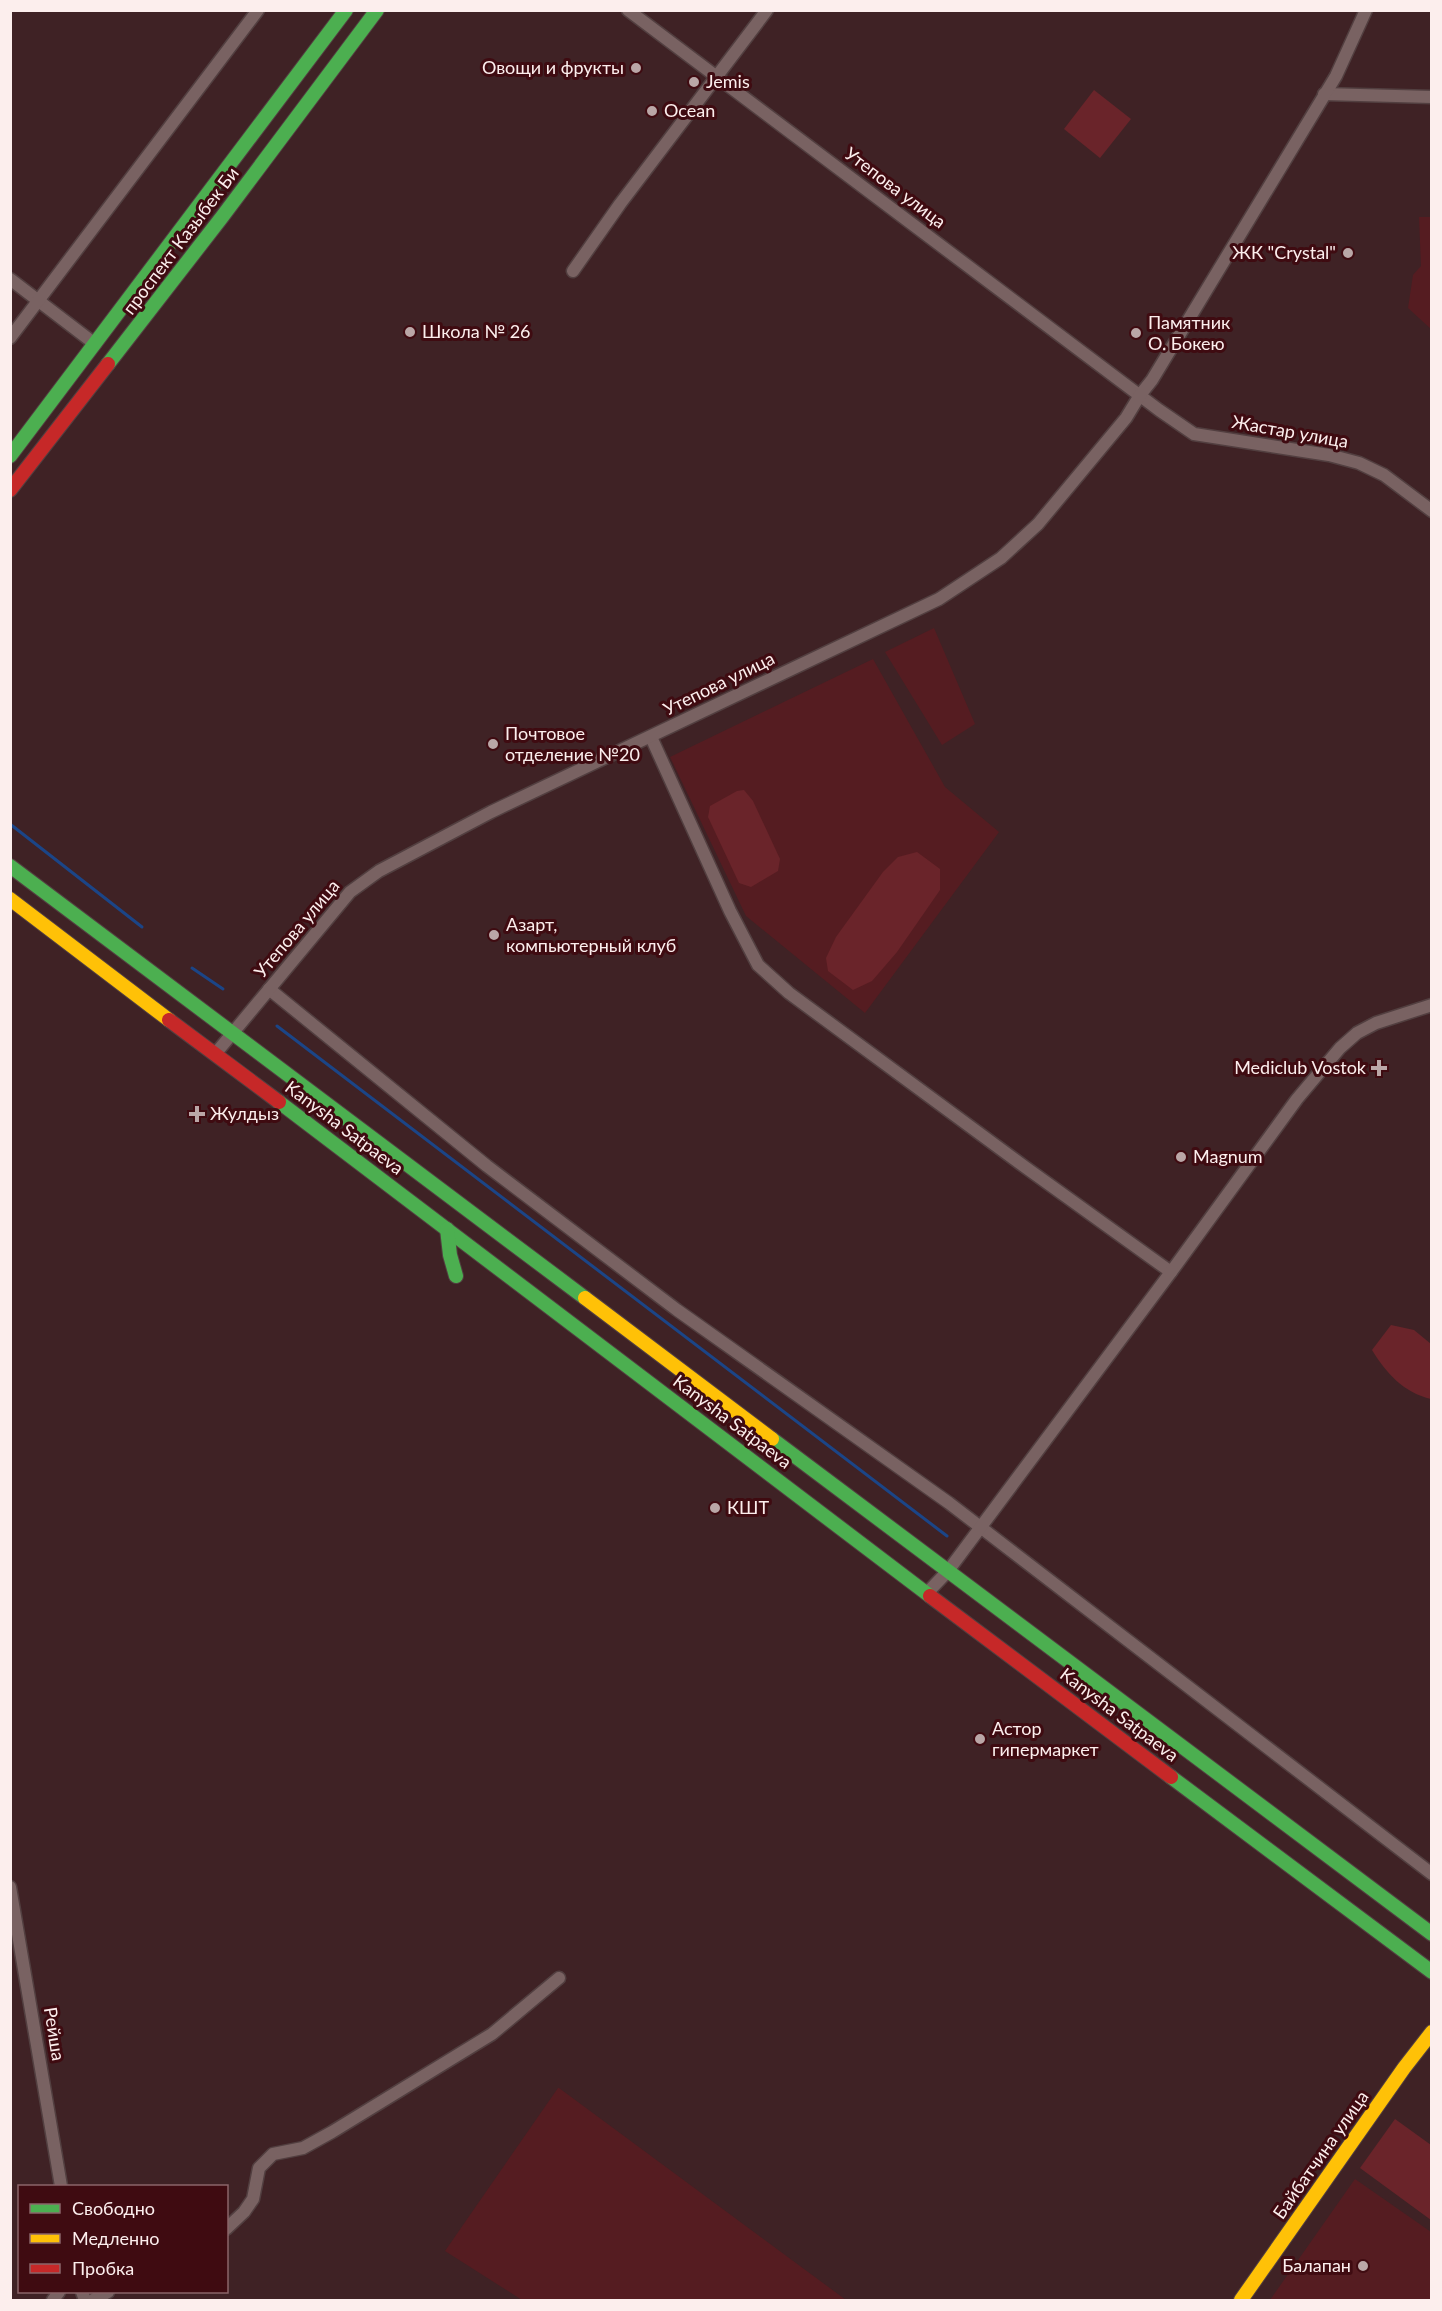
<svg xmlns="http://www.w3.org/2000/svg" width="1442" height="2311" viewBox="0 0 1442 2311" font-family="Lato,sans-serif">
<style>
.built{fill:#551c21}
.green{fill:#6a242a}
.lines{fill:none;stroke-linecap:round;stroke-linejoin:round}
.stream{stroke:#1b4587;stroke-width:3}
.street-casing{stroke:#523f40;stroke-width:15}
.fast-casing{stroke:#523f40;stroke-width:16}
.slow-casing{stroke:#523f40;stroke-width:16}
.jam-casing{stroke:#523f40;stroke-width:16}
.street{stroke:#796262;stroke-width:12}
.fast{stroke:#4caf50;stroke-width:14}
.slow{stroke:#ffc107;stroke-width:14}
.jam{stroke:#c62828;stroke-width:14}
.poi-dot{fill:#baa7a7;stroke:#3f0b11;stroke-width:2}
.labels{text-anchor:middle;stroke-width:6;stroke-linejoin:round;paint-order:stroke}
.poi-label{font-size:18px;fill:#fceeed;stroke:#3f0b11;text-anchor:start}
.street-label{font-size:18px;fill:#fceeed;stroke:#3f0b11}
</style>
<rect width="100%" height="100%" fill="#3f2225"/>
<!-- built -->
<g class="built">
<path d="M1419,217H1431V329L1408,308L1413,275L1421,266Z"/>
<path d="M934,628L975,724L942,745L885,652Z"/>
<path d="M873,659L945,787L999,832L865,1013L746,916L670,757Z"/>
<path d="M558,2088H559L846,2300H522L445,2251Z"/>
<path d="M1355,2179L1431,2232V2300H1270Z"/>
</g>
<!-- green -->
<g class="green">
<path d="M1094,90L1131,119L1100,158L1064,129Z"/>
<path d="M744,790L753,801L780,859L778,871L751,887L739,883L708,817L710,806L737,791Z"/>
<path d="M917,852L940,869V890L897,952L872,981L853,990L828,971L826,958L836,937L883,872L898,857Z"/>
<path d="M1391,1325L1414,1330L1431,1344V1399C1404,1393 1386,1373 1372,1350Z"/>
<path d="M1395,2119L1431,2145V2220L1360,2168Z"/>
</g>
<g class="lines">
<!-- stream -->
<g class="stream">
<path d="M10,824L142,927"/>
<path d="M192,968L223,989"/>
<path d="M277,1026L947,1536"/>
</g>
<defs>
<g id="street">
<path d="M628,10L1159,410L1194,434L1329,455L1359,463L1384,475L1432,511"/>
<path d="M1324,94L1432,97"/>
<path d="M573,271L620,204L767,10"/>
<path d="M10,279L95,344"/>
<path d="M10,338L258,10"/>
<path d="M651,737L730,911L758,965L789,993L1025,1167L1171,1272"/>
<path d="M269,989L487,1166L677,1310L949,1503L1432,1874"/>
<path d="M216,1053L350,892L379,871L491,812L939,599L1001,558L1038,524L1126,418L1140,395L1152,380L1336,76L1366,10"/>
<path d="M928,1592L948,1571L1171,1272L1297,1099L1340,1048L1357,1033L1376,1023L1432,1005"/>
<path d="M10,1887L61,2186"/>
<path d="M226,2229L244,2212L253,2199L259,2168L273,2154L303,2148L332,2132L492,2034L559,1978"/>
<path d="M82,2292L85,2300"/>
<path d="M53,2300L59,2292"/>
<path d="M93,2300L108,2292"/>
</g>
<g id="fast">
<path d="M108,364L222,217L377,10"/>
<path d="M10,456L346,10"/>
<path d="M10,866L585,1298"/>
<path d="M279,1102L930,1596"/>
<path d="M447,1229L450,1255L456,1276"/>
<path d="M772,1439L1432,1934"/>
<path d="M1171,1777L1432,1972"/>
</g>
<g id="slow">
<path d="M10,899L169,1020"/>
<path d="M585,1298L772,1439"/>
<path d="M1241,2300L1404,2068L1432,2032"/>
</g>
<g id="jam">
<path d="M10,490L108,364"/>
<path d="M169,1020L279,1102"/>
<path d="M930,1596L1171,1777"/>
</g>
</defs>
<!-- street casing -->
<use href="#street" class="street-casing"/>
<!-- fast casing -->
<use href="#fast" class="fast-casing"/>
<!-- slow casing -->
<use href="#slow" class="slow-casing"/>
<!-- jam casing -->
<use href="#jam" class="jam-casing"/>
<!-- street -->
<use href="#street" class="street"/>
<!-- fast -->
<use href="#fast" class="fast"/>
<!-- slow -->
<use href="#slow" class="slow"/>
<!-- jam -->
<use href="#jam" class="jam"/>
</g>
<!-- markers -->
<g class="poi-dot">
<circle cx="636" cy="68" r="6"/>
<circle cx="694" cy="82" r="6"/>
<circle cx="652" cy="111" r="6"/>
<circle cx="1348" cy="253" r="6"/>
<circle cx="410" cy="332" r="6"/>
<circle cx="1136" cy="333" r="6"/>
<circle cx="493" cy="744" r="6"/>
<circle cx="494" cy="935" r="6"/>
<path d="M1376 1059h6v6h6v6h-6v6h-6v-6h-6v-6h6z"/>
<path d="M194 1105h6v6h6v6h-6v6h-6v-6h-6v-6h6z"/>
<circle cx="1181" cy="1157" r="6"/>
<circle cx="715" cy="1508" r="6"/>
<circle cx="980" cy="1739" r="6"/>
<circle cx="1363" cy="2266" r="6"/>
</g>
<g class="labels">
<!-- poi labels -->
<g class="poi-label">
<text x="624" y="74" text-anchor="end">Овощи и фрукты</text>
<text x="706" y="88">Jemis</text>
<text x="664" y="117">Ocean</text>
<text x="1336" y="259" text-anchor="end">ЖК "Crystal"</text>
<text x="1148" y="329">Памятник<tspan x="1148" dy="21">О. Бокею</tspan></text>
<text x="422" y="338">Школа № 26</text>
<text x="505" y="740">Почтовое<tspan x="505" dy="21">отделение №20</tspan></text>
<text x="506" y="931">Азарт,<tspan x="506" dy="21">компьютерный клуб</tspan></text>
<text x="1366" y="1074" text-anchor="end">Mediclub Vostok</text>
<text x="210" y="1120">Жулдыз</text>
<text x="1193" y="1163">Magnum</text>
<text x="727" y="1514">КШТ</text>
<text x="992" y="1735">Астор<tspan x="992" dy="21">гипермаркет</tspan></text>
<text x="1351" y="2272" text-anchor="end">Балапан</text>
</g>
<!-- street labels -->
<g class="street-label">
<text transform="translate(895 188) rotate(37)" y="6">Утепова улица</text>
<text transform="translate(181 241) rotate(-53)" y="6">проспект Казыбек Би</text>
<text transform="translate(1290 432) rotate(10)" y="6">Жастар улица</text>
<text transform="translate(719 684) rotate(-26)" y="6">Утепова улица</text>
<text transform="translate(297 929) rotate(-50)" y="6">Утепова улица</text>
<text transform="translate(344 1128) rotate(37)" y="6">Kanysha Satpaeva</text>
<text transform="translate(732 1422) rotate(37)" y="6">Kanysha Satpaeva</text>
<text transform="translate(1119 1715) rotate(37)" y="6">Kanysha Satpaeva</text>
<text transform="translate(54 2034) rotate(81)" y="6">Рейша</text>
<text transform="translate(1321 2155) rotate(-55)" y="6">Байбатчина улица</text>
</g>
</g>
<!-- border -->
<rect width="1442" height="2311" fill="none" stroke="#fceeed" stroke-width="24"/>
<!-- legend -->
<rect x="18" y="2185" width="210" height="108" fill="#3f0b11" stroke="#8b6669" stroke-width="1.5"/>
<rect x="30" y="2204" width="30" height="9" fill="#4caf50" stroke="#8b6669" stroke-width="1.5"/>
<text x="72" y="2215" font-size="18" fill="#fceeed">Свободно</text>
<rect x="30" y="2234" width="30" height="9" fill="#ffc107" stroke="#8b6669" stroke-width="1.5"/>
<text x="72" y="2245" font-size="18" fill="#fceeed">Медленно</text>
<rect x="30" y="2264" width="30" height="9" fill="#c62828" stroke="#8b6669" stroke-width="1.5"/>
<text x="72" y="2275" font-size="18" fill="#fceeed">Пробка</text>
</svg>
